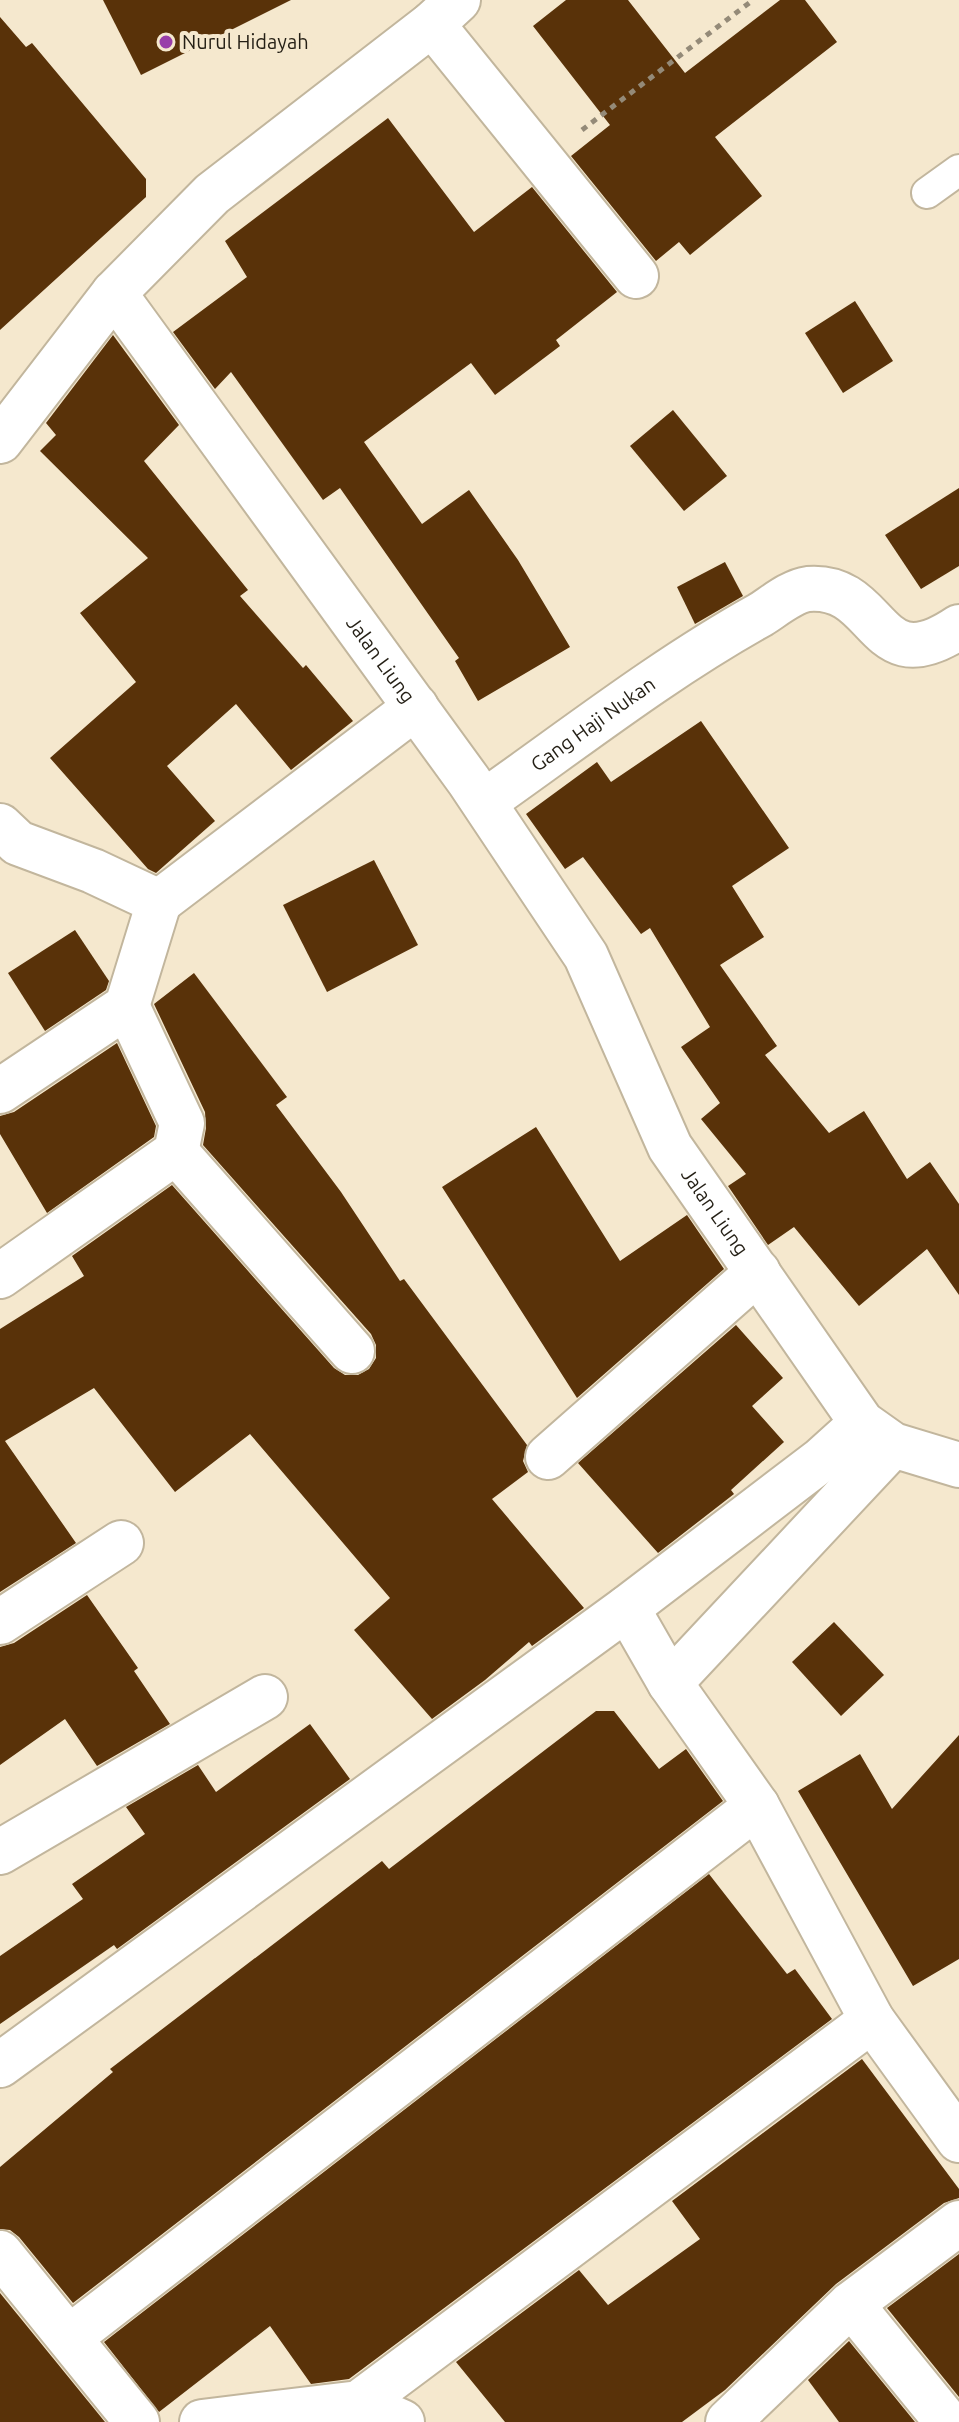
<svg xmlns="http://www.w3.org/2000/svg" width="959" height="2422" viewBox="0 0 959 2422" font-family="Ubuntu,sans-serif">
<style>
.building{fill:#593209}
.lines{fill:none;stroke-linecap:round;stroke-linejoin:round}
.lane-casing{stroke:#c2b69d;stroke-width:34}
.street-casing{stroke:#c2b69d;stroke-width:48}
.path{stroke:#948a78;stroke-width:5;stroke-dasharray:6 6;stroke-linecap:butt}
.lane{stroke:#fff;stroke-width:30}
.street{stroke:#fff;stroke-width:44}
.poi-dot{fill:#993ea9;stroke:#f5e8ce;stroke-width:3}
.labels{text-anchor:middle;stroke-width:8;stroke-linejoin:round;paint-order:stroke}
.poi-label{font-size:20px;fill:#241f15;stroke:#f5e8ce;text-anchor:start}
.street-label{font-size:20px;fill:#241f15;stroke:#f5e8ce}
</style>
<rect width="100%" height="100%" fill="#f5e8ce"/>
<!-- building -->
<g class="building">
<path d="M103,0H291L141,75Z"/>
<path d="M566,0H628L685,73L780,0H805L837,42L715,137L762,196L690,255L679,242L656,261L571,156L610,125L533,26Z"/>
<path d="M0,17L26,47L32,43L146,179V197L0,330Z"/>
<path d="M388,118L474,232L532,187L617,292L556,340L560,346L495,395L471,363L364,442L422,524L469,490L518,560L570,647L478,701L455,661L459,658L340,488L323,500L231,372L215,389L173,332L247,277L225,241Z"/>
<path d="M855,301L893,361L843,393L805,333Z"/>
<path d="M113,335L179,425L144,461L248,590L240,596L303,668L306,665L353,721L291,770L236,704L167,766L215,821L156,873L148,869L50,758L136,682L80,613L148,558L40,451L56,435L46,423Z"/>
<path d="M673,410L727,476L684,511L630,446Z"/>
<path d="M959,488V566L921,589L885,535Z"/>
<path d="M725,562L743,596L695,624L677,587Z"/>
<path d="M701,721L789,848L732,886L764,937L720,965L777,1046L765,1055L829,1133L864,1111L907,1179L930,1162L959,1204V1295L927,1249L859,1306L794,1227L768,1245L728,1186L746,1174L701,1119L720,1103L681,1047L710,1027L650,928L641,934L583,857L565,869L526,814L597,762L611,782Z"/>
<path d="M374,860L418,945L327,992L283,905Z"/>
<path d="M75,930L109,981L106,990L45,1031L8,973Z"/>
<path d="M194,973L287,1097L276,1105L341,1192L400,1281L404,1279L527,1445L523,1461L528,1472L492,1499L584,1608L532,1646L529,1642L485,1680L432,1719L354,1630L390,1598L250,1434L175,1492L94,1388L5,1441L76,1543L0,1592V1329L84,1276L72,1256L172,1185L334,1368L345,1375H358L369,1369L376,1358V1345L371,1334L203,1145L206,1128L205,1112L154,1004Z"/>
<path d="M117,1043L156,1126L154,1137L47,1213L0,1134V1116L14,1112Z"/>
<path d="M536,1127L620,1261L687,1215L724,1269L577,1398L442,1187Z"/>
<path d="M736,1325L783,1378L752,1406L784,1442L731,1490L734,1494L658,1553L578,1463Z"/>
<path d="M87,1595L138,1668L134,1671L170,1724L97,1766L65,1719L0,1765V1647L14,1643Z"/>
<path d="M834,1622L884,1675L841,1716L792,1662Z"/>
<path d="M596,1711H614L659,1769L686,1749L723,1801L73,2303L19,2237L10,2230L0,2229V2167L113,2072L110,2069L382,1861L389,1869Z"/>
<path d="M310,1724L350,1779L117,1949L114,1945L0,2024V1956L83,1899L72,1884L145,1834L126,1807L198,1765L216,1792Z"/>
<path d="M959,1735V1959L913,1986L798,1791L860,1754L892,1809Z"/>
<path d="M709,1874L787,1974L795,1969L832,2019L349,2379L311,2384L270,2326L159,2412L104,2342Z"/>
<path d="M862,2059L959,2189V2198L944,2203L836,2284L725,2390L682,2422H505L456,2362L579,2270L608,2305L700,2239L672,2201Z"/>
<path d="M959,2254V2397L887,2308Z"/>
<path d="M0,2293L105,2422H0Z"/>
<path d="M849,2341L915,2422H839L808,2380Z"/>
</g>
<g class="lines">
<defs>
<path id="lane" d="M927,193L959,170"/>
<g id="street">
<path id="s1" d="M458,0L432,24L212,194L114,293L469,781L586,956L670,1147L862,1423L893,1445L959,1465"/>
<path d="M432,24L636,276"/>
<path d="M0,441L114,293"/>
<path id="s2" d="M484,802C575,738 663,669 760,615C773,607 792,591 808,589C883,583 872,685 959,627"/>
<path d="M0,826L18,843L93,871L159,902L127,1006L0,1091"/>
<path d="M159,902L416,707"/>
<path d="M176,1152L352,1351"/>
<path d="M0,1276L176,1152L182,1123L127,1006"/>
<path d="M548,1457L758,1272"/>
<path d="M627,1608L670,1683L757,1806L872,2020L959,2140"/>
<path d="M0,1622L121,1543"/>
<path d="M670,1683L893,1445"/>
<path d="M0,1852L265,1697"/>
<path d="M0,2065L627,1608L821,1460L862,1423"/>
<path d="M0,2253L137,2422"/>
<path d="M851,2304L947,2422"/>
<path d="M70,2337L757,1806"/>
<path d="M359,2403L402,2422"/>
<path d="M202,2422L359,2403L872,2020"/>
<path d="M728,2422L851,2304L959,2223"/>
</g>
</defs>
<!-- lane casing -->
<use href="#lane" class="lane-casing"/>
<!-- street casing -->
<use href="#street" class="street-casing"/>
<!-- path -->
<path class="path" d="M582,130L753,0"/>
<!-- lane -->
<use href="#lane" class="lane"/>
<!-- street -->
<use href="#street" class="street"/>
</g>
<!-- markers -->
<circle class="poi-dot" cx="166" cy="42" r="8"/>
<g class="labels">
<!-- poi labels -->
<g class="poi-label">
<text x="182" y="49">Nurul Hidayah</text>
</g>
<!-- street labels -->
<g class="street-label">
<text dy="7" stroke="none"><textPath href="#s1" startOffset="906">Jalan Liung</textPath></text>
<text dy="7" stroke="none"><textPath href="#s2" startOffset="134">Gang Haji Nukan</textPath></text>
<text dy="7" stroke="none"><textPath href="#s1" startOffset="1554">Jalan Liung</textPath></text>
</g>
</g>
</svg>
